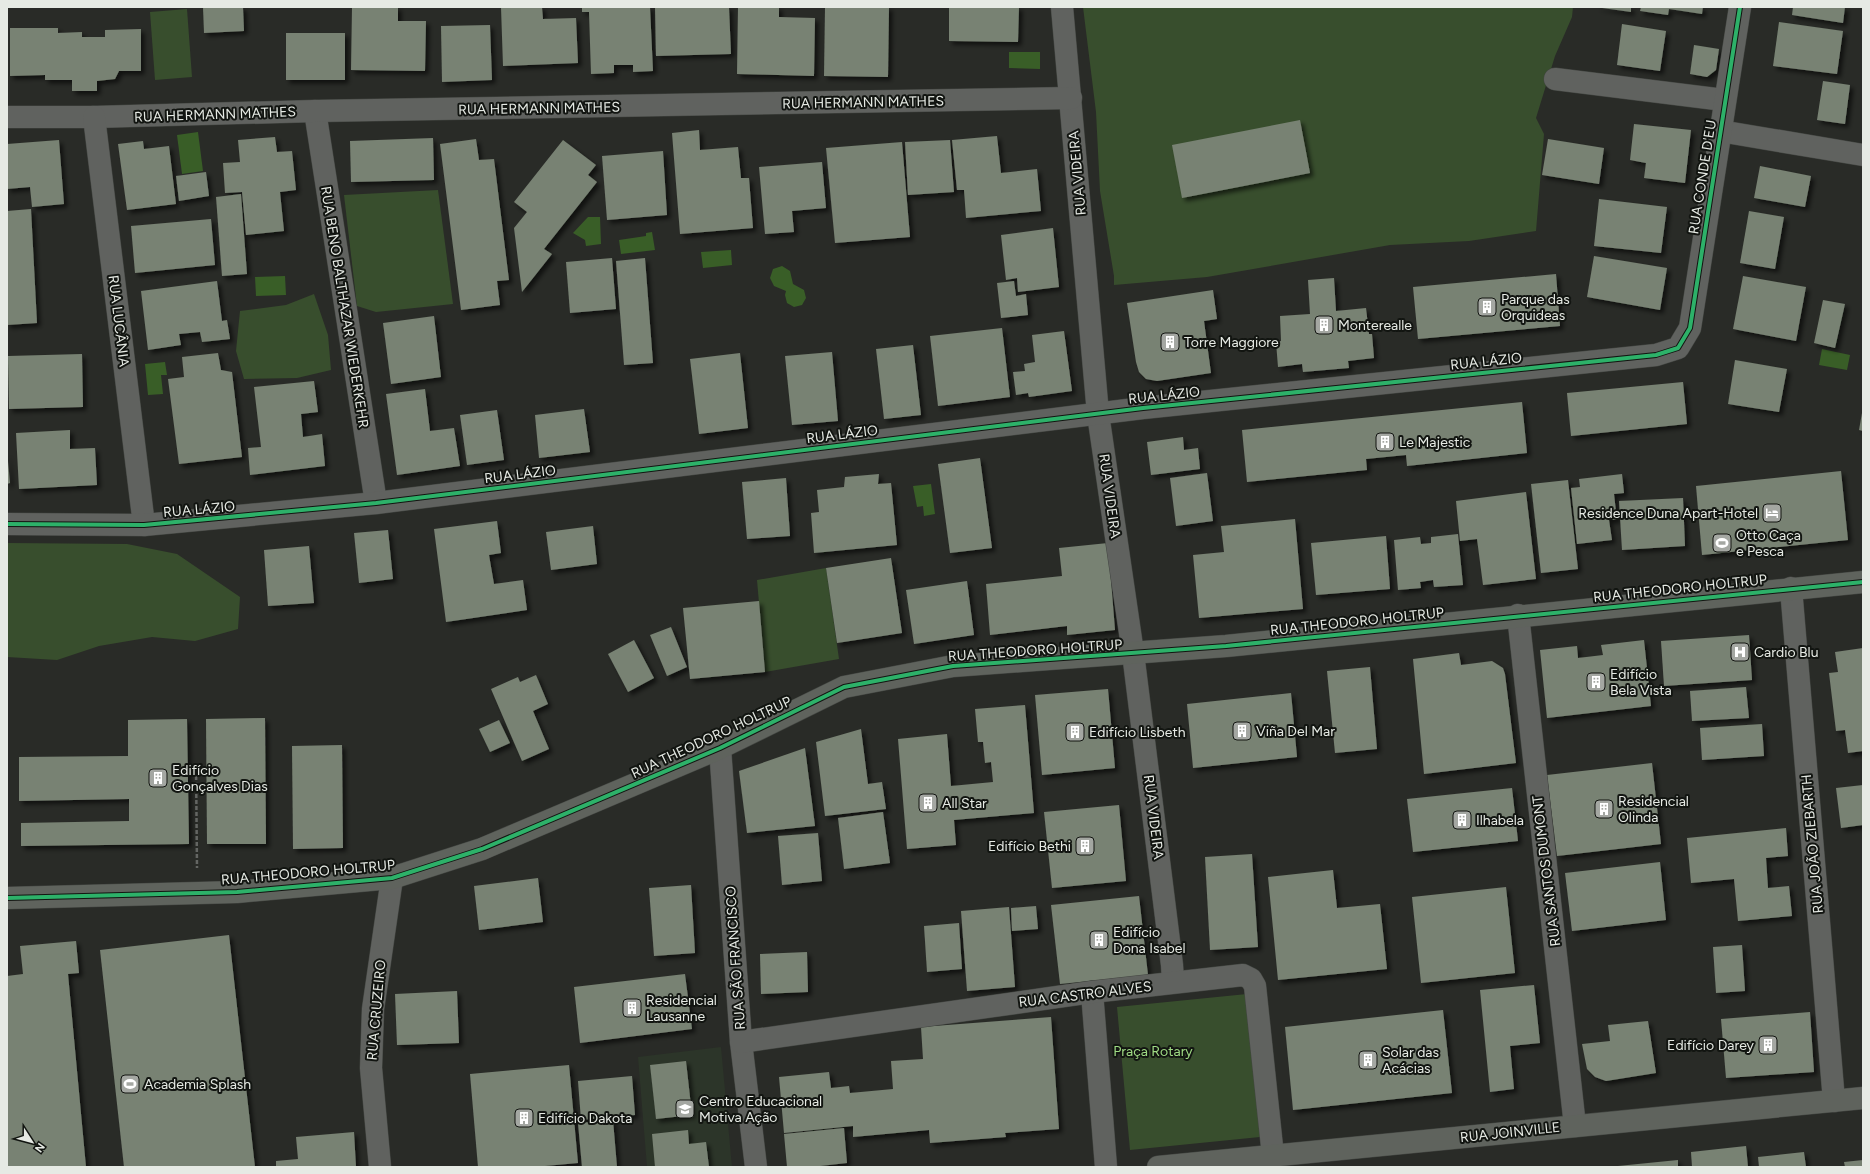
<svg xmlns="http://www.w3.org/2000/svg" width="1870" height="1174" viewBox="0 0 1870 1174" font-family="Figtree,sans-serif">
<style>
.built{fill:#2c3529}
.green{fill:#384e2d}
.water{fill:#395e27}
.building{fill:#788273;filter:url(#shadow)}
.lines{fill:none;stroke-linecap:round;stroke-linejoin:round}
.minor-casing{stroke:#444743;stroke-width:23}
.tertiary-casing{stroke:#444743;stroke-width:23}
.secondary-casing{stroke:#444743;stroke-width:23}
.path{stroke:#646663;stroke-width:2.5;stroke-dasharray:4 2;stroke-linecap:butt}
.minor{stroke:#60625f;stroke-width:22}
.tertiary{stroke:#60625f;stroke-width:22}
.secondary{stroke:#5f635d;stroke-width:22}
.cycleway-casing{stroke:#121511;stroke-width:6}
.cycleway{stroke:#2db169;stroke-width:4}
.labels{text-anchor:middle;stroke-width:4;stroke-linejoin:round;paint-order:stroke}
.street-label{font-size:14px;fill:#e6eae4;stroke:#121511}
.poi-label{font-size:14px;fill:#e6eae4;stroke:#121511;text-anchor:start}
.park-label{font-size:14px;fill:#9fdb84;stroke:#121511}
</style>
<defs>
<filter id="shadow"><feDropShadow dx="3.5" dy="3.5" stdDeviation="2" flood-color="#0009"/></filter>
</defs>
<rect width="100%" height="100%" fill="#292b27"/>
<!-- built -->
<path class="built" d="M721,1047L732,1167H647L638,1057Z"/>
<!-- green -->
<g class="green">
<path d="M1083,7H1573L1572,17L1555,56L1536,118L1544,134L1536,231L1469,241L1390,245L1207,277L1114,285V276L1100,191L1096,112Z"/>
<path d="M187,9L192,77L155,80L150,12Z"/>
<path d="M438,190L453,304L376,312L357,306L344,195Z"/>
<path d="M314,294L328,335L331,370L297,378L244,379L236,351L240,311L286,305Z"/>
<path d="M7,543L127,544L177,554L240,597L238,629L195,641L152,637L99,646L57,660L7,657Z"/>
<path d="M826,568L839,659L765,672L757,580Z"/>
<path d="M1247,994L1260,1137L1130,1150L1117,1007Z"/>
</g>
<!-- water -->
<g class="water">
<path d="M1009,52H1040V69L1009,68Z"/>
<path d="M198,132L203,171L182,174L177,135Z"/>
<path d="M588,217H600L601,244L586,246L585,240L573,233Z"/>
<path d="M652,232L655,250L621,254L619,240L646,236V233Z"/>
<path d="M731,250L732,265L703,268L701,252Z"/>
<path d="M782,266L790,271L793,284L804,290L806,298L802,305L794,307L787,303L785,295L786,291L774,286L770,278L773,269Z"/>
<path d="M285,276L286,295L256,296L255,277Z"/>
<path d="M1822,349L1850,355L1847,370L1819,365Z"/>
<path d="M165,362L167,375H161L163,394L148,395L145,364Z"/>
<path d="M931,484L935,514L924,516L923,506L917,507L913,486Z"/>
</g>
<!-- building -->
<g class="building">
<path d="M203,7H243L244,31L204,33Z"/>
<path d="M352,7H398V21H426L425,71L351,70Z"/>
<path d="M501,7H542L543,19L576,18L578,63L503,66Z"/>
<path d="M582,7H650L653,71L633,72V65H614V73L591,74L589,12H582Z"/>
<path d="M655,7H729L731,54L656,56Z"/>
<path d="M738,7H779V17L815,18L814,76L737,74Z"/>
<path d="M825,7H889L888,77L824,76Z"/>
<path d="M949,7H1019L1018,42L949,41Z"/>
<path d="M1595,7H1631V12Z"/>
<path d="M1641,7H1703L1702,14L1669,9L1668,15L1640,11Z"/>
<path d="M1793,7H1845L1843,23L1792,15Z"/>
<path d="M1779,22L1843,31L1837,74L1773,66Z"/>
<path d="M1622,24L1666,31L1660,71L1617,65Z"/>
<path d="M490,25L492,80L442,82L441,26Z"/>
<path d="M10,28H58V33L82,32V37H105V30L141,29V71H119L115,79L97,81V91H72V80H45V75L10,76Z"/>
<rect x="286" y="33" width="59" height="47"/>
<path d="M1694,45L1719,49L1716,70L1707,77L1690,74Z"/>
<path d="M1823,81L1850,85L1845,124L1817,120Z"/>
<path d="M1300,120L1310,173L1182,198L1172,145Z"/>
<path d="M1634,124L1691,130L1685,183L1644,178L1646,163L1630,160Z"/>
<path d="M699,130L700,150L738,147L741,178H749L753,228L680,234L672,133Z"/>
<path d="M997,136L1001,173L1037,169L1041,211L966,218L964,190H957L952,140Z"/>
<path d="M275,137L277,152L292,151L296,190L280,192L284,231L246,235L242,192L225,193L223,163L240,162L238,140Z"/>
<path d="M433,138L434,180L351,182L350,141Z"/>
<path d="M476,139L479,160L494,159L509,280L497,281L500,305L461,310L440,144Z"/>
<path d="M1548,139L1604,148L1599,184L1542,175Z"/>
<path d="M59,140L64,204L32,207L30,187L7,189V144Z"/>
<path d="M563,140L596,165L588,175L597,182L544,249L552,254L522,292L514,228L527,212L514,202Z"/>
<path d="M950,140L954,192L908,195L905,142Z"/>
<path d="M143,141L144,149L169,146L176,204L127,210L118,144Z"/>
<path d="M902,142L910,237L835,243L826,148Z"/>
<path d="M663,151L667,215L607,220L602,156Z"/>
<path d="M822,162L826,208L792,211L794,232L765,234L759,167Z"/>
<path d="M1760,166L1811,176L1805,207L1754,198Z"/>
<path d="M206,172L209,196L179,201L176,176Z"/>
<path d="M241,194L247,274L222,276L216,197Z"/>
<path d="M1599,199L1667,207L1661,253L1594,246Z"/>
<path d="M31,209L37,323L7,325V211Z"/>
<path d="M1749,211L1784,217L1775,269L1740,263Z"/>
<path d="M211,219L215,265L135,273L131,226Z"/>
<path d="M1053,228L1059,287L1018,292L1017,278L1006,280L1001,235Z"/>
<path d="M1594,256L1667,268L1660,310L1587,297Z"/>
<path d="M612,258L616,309L570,313L566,262Z"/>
<path d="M645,258L653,363L624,365L616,261Z"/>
<path d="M1556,274L1560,326L1418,339L1413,287Z"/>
<path d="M1743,276L1806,287L1796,341L1733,329Z"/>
<path d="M1334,278L1336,311L1366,308L1369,334H1372L1374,358L1348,361L1349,368L1303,372L1302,364L1278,367L1276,342L1281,341L1280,316L1310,314L1308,280Z"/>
<path d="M217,281L222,321L227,320L230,339L202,342L200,332L179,334L181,345L148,350L141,291Z"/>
<path d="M1014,281L1016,296L1026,294L1028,315L1001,318L997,283Z"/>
<path d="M1213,290L1217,319L1204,321L1211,373L1157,381L1146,379L1139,372L1136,362L1127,303Z"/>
<path d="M1823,300L1845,304L1835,348L1814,343Z"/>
<path d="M434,316L441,377L391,384L383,323Z"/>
<path d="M1002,328L1010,397L938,406L930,336Z"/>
<path d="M1064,331L1072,391L1029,397L1028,393L1016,395L1013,372L1025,371L1024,364L1035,362L1032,335Z"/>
<path d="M913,345L921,415L884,419L876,349Z"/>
<path d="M832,352L838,421L792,425L785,356Z"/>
<path d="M218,353L221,370L232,372L242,457L179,464L168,379L184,377L182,357Z"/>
<path d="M740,353L748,428L699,434L690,359Z"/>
<path d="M82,354L83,407L9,409L8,356Z"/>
<path d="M1735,360L1787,369L1779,412L1728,404Z"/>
<path d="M314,381L318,412L301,414L303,437L322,434L325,466L250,475L248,448L261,447L254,387Z"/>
<path d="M1683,382L1687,424L1571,436L1567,393Z"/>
<path d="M425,389L430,431L454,428L460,466L397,475L386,394Z"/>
<path d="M1522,402L1527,453L1407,466L1406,455L1366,459L1367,470L1247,482L1242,430Z"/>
<path d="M584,409L590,452L539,458L535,415Z"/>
<path d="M497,410L504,460L467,465L460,415Z"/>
<path d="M1862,413H1863V431L1859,430Z"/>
<path d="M70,430V449L95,448L97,485L19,489L16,433Z"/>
<path d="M1183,437L1184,450L1198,448L1200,469L1151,475L1147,442Z"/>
<path d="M7,451L10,483L7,484Z"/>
<path d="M980,458L992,548L950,553L938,464Z"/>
<path d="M1841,471L1848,540L1702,555L1696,486Z"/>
<path d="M1207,473L1213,521L1176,526L1170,478Z"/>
<path d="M879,474L878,484L891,483L897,545L814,553L811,513L819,512L817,490L844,487L845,477Z"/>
<path d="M1622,474L1624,493L1614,494L1617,520H1609L1612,540L1577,544L1571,488L1580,487L1579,479Z"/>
<path d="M786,478L790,536L747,539L742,482Z"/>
<path d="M1568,480L1578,569L1541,573L1531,484Z"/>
<path d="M1526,492L1536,579L1483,585L1477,539L1460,541L1456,501Z"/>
<path d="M1683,498L1685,546L1622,550L1619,501Z"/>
<path d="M1295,519L1303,609L1199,618L1193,555L1224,552L1221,526Z"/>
<path d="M497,521L501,553L489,555L494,584L523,580L527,610L446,622L434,529Z"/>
<path d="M593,526L597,564L551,570L546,532Z"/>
<path d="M388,530L393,579L359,583L354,533Z"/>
<path d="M1458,534L1463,585L1434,587L1433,580L1420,582L1421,588L1398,590L1394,540L1420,537L1421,544L1431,543V537Z"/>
<path d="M1386,536L1390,589L1316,595L1311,543Z"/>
<path d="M1108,543L1115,630L1067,635V626L990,635L986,584L1062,576L1059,548Z"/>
<path d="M309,546L314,603L268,606L264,550Z"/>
<path d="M891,558L902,633L837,643L826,568Z"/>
<path d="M967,581L974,635L914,644L906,590Z"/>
<path d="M759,601L765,672L690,679L683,608Z"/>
<path d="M671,627L687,667L667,676L650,635Z"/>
<path d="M1749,635L1752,680L1664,686L1661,641Z"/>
<path d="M634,640L654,678L628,692L608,654Z"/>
<path d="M1644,640L1651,706L1547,718L1540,650L1577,646L1578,658L1603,655L1601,645Z"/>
<path d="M1863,648V751L1848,753L1845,730L1836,731L1829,673L1838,672L1835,652Z"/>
<path d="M1459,653L1461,665L1492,661L1503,668L1505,674L1516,763L1424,774L1413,659Z"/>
<path d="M1370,667L1377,749L1335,753L1327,671Z"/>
<path d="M536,675L548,704L533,711L549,749L522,761L491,689L518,677L520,682Z"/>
<path d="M1746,687L1749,718L1692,721L1690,691Z"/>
<path d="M1108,689L1115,768L1042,775L1035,695Z"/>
<path d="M1291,693L1297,757L1193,768L1187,704Z"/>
<path d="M1025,705L1034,813L954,820L956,845L907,849L898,739L947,734L951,786L993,782L991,762L985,763L983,742H978L975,709Z"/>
<path d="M265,718L266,844H207L206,719Z"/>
<path d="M187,719L189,844L21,846V823L129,821V799L19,801V757L128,756V720Z"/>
<path d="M499,720L510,743L490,752L479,729Z"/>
<path d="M1762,724L1764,756L1702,760L1700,728Z"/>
<path d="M861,729L868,784L882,782L886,809L825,816L816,742Z"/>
<path d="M342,745L343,848L293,849L292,746Z"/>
<path d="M805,748L815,826L747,833L739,771Z"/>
<path d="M1652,763L1661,844L1557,856L1547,775Z"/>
<path d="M1863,785V825L1841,828L1836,788Z"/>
<path d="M1512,788L1518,841L1413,852L1407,799Z"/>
<path d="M1119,805L1126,881L1052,888L1044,812Z"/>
<path d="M883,812L890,863L844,869L838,818Z"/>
<path d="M1786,828L1788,856L1766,858L1768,888L1789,886L1792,916L1738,921L1734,879L1691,883L1687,838Z"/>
<path d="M818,833L822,881L782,885L778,836Z"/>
<path d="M1252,854L1258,947L1210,950L1205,857Z"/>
<path d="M1660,862L1666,920L1572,931L1565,873Z"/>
<path d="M1333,870L1337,908L1380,904L1387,969L1278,980L1268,877Z"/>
<path d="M538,878L543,922L479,930L474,886Z"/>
<path d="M691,885L695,953L654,956L649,888Z"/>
<path d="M1506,887L1515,973L1421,983L1412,897Z"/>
<path d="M1139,896L1148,975L1060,984L1051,905Z"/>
<path d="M1036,906L1038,929L1012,931L1011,908Z"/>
<path d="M1009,907L1015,987L967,991L961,911Z"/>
<path d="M959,923L962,969L927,972L924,926Z"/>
<path d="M229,935L255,1167H124L100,950Z"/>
<path d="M76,941L79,973L68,974L86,1167H7V976L23,974L20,946Z"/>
<path d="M1742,945L1745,991L1716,993L1713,947Z"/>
<path d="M807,952L808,992L761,994L760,954Z"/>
<path d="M685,974L692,1029L580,1043L574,987Z"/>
<path d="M1534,985L1540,1043L1510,1046L1514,1089L1490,1092L1480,990Z"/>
<path d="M457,991L459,1043L397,1045L395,994Z"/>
<path d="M1443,1010L1452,1093L1293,1110L1285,1027Z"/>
<path d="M1810,1012L1814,1072L1726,1078L1721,1019Z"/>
<path d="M1051,1017L1059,1129L1005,1133L1006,1137L930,1143L929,1130L853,1137V1126L784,1133L779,1077L829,1072L831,1088L849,1086L850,1093L893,1089L891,1061L923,1059L921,1027Z"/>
<path d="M1648,1021L1656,1073L1606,1081L1595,1077L1587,1069L1582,1044L1610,1041L1608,1025Z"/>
<path d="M686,1061L692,1115L656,1119L650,1065Z"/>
<path d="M569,1065L578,1163L534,1167H478L470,1074Z"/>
<path d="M632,1076L635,1115L581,1120L578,1081Z"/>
<path d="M613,1120L617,1167H582L578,1123Z"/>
<path d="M844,1128L847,1163L811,1167H787L784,1134Z"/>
<path d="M688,1130L689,1144L706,1142L709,1167H655L652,1134Z"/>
<path d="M354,1132L356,1167H276V1161L298,1159L296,1137Z"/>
<path d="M1746,1146L1748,1167H1692L1691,1152Z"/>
<path d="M1804,1152L1806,1167H1759L1758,1157Z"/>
<path d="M1678,1160V1167H1618V1166Z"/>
<path d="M1863,1160V1167H1845L1844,1162Z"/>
</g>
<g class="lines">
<defs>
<g id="minor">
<path d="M1062,7L1098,414L1133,653L1172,965L1173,982"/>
<path d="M1555,79L1724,100"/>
<path d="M315,111L376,503"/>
<path d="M7,117H94L315,111L1071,98"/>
<path d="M94,117L144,525"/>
<path d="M1720,131L1863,155"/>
<path d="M7,524L144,525L376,503L1143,408L1656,355L1678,348L1690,328L1740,7"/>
<path d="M1518,615L1575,1126"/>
<path d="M720,748L741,1042L756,1167"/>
<path d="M1092,992L1106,1167"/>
<path d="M741,1042L1092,992L1243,975L1251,979L1255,986L1273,1156"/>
<path d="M380,1167L371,1068L373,1009L392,878"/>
</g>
<path id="tertiary" d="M1791,588L1834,1101"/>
<g id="secondary">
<path d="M7,898L237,892L392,878L482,849L720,748L844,687L953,666L1226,646L1863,582"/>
<path d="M1158,1167L1863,1098"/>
</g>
</defs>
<!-- minor casing -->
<use href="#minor" class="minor-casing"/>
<!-- tertiary casing -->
<use href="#tertiary" class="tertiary-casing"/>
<!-- secondary casing -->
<use href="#secondary" class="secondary-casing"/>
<!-- path -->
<path class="path" d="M196,764L197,868"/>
<!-- minor -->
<use href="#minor" class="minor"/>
<!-- tertiary -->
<use href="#tertiary" class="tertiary"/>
<!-- secondary -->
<use href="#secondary" class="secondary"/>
<defs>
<g id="cycleway">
<path d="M7,524L144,525L376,503L1143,408L1656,355L1678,348L1690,328L1740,7"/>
<path d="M7,898L237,892L392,878L482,849L720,748L844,687L953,666L1226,646L1863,582"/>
</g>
</defs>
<!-- cycleway casing -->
<use href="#cycleway" class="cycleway-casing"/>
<!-- cycleway -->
<use href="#cycleway" class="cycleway"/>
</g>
<!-- icons -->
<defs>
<symbol id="building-square" viewBox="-11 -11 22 22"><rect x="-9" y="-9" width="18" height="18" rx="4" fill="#a4a7a2" stroke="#121511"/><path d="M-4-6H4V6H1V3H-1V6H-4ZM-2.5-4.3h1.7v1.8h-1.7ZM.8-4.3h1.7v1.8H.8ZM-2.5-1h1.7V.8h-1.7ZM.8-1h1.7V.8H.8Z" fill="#fff"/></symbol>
<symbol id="hotel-square" viewBox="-11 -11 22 22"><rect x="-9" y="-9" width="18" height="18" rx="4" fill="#a4a7a2" stroke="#121511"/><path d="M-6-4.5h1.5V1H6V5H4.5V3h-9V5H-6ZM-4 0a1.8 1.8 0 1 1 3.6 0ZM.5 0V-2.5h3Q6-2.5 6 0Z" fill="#fff"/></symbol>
<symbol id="stadium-square" viewBox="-11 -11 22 22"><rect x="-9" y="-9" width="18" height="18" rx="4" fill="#a4a7a2" stroke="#121511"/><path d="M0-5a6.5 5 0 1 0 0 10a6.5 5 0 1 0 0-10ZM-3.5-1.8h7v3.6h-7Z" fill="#fff"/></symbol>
<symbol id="hospital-square" viewBox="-11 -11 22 22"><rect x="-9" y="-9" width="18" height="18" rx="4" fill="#a4a7a2" stroke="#121511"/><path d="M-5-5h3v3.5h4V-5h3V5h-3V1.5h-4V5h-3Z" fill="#fff"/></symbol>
<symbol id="school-square" viewBox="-11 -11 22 22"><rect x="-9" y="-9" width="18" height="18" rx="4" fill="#a4a7a2" stroke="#121511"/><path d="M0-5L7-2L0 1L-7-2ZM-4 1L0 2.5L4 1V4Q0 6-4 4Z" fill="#fff"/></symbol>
</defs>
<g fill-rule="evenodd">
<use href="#building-square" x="1476" y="296" width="22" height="22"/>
<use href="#building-square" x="1313" y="314" width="22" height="22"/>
<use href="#building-square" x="1159" y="331" width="22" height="22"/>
<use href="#building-square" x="1374" y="431" width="22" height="22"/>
<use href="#hotel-square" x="1761" y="502" width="22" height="22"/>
<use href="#stadium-square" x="1711" y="532" width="22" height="22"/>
<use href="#hospital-square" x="1729" y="641" width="22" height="22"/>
<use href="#building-square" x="1585" y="671" width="22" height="22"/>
<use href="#building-square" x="1231" y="720" width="22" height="22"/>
<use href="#building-square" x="1064" y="721" width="22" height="22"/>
<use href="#building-square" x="147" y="767" width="22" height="22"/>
<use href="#building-square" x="917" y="792" width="22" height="22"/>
<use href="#building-square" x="1593" y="798" width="22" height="22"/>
<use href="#building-square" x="1451" y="809" width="22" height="22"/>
<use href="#building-square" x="1074" y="835" width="22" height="22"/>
<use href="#building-square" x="1088" y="929" width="22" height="22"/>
<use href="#building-square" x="621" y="997" width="22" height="22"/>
<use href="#building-square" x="1757" y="1034" width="22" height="22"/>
<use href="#building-square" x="1357" y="1049" width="22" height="22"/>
<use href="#stadium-square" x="119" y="1073" width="22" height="22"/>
<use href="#school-square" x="674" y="1098" width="22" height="22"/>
<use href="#building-square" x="513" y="1107" width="22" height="22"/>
</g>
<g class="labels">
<!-- street labels -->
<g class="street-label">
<text transform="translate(863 102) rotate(-1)" y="5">RUA HERMANN MATHES</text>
<text transform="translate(539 108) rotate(-1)" y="5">RUA HERMANN MATHES</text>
<text transform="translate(215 114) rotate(-2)" y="5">RUA HERMANN MATHES</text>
<text transform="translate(1077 173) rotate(-95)" y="5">RUA VIDEIRA</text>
<text transform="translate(1702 177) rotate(-81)" y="5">RUA CONDE D'EU</text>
<text transform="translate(345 307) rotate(81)" y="5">RUA BENO BALTHAZAR WIEDERKEHR</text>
<text transform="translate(119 321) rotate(83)" y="5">RUA LUCÂNIA</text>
<text transform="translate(1486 361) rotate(-6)" y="5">RUA LÁZIO</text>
<text transform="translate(1164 395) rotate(-6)" y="5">RUA LÁZIO</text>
<text transform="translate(842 434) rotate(-7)" y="5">RUA LÁZIO</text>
<text transform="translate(520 474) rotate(-7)" y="5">RUA LÁZIO</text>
<text transform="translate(1110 496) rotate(82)" y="5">RUA VIDEIRA</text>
<text transform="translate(199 509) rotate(-5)" y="5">RUA LÁZIO</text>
<text transform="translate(1680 588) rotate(-6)" y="5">RUA THEODORO HOLTRUP</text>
<text transform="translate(1357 621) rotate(-6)" y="5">RUA THEODORO HOLTRUP</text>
<text transform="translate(1035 650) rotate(-4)" y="5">RUA THEODORO HOLTRUP</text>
<text transform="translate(711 737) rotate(-25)" y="5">RUA THEODORO HOLTRUP</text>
<text transform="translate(1154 817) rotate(83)" y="5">RUA VIDEIRA</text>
<text transform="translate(1812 844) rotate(-95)" y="5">RUA JOÃO ZIEBARTH</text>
<text transform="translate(1546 871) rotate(-97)" y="5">RUA SANTOS DUMONT</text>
<text transform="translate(308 872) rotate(-5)" y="5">RUA THEODORO HOLTRUP</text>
<text transform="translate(735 958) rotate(-94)" y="5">RUA SÃO FRANCISCO</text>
<text transform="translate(1085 994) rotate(-7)" y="5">RUA CASTRO ALVES</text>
<text transform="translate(376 1010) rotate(-85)" y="5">RUA CRUZEIRO</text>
<text transform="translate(1510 1132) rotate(-6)" y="5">RUA JOINVILLE</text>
</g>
<!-- poi labels -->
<g class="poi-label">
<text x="1501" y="304">Parque das<tspan x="1501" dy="16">Orquideas</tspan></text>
<text x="1338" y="330">Monterealle</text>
<text x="1184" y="347">Torre Maggiore</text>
<text x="1399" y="447">Le Majestic</text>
<text x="1758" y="518" text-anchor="end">Residence Duna Apart-Hotel</text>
<text x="1736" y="540">Otto Caça<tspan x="1736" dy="16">e Pesca</tspan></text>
<text x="1754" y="657">Cardio Blu</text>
<text x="1610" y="679">Edifício<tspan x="1610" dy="16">Bela Vista</tspan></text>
<text x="1256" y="736">Viña Del Mar</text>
<text x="1089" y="737">Edifício Lisbeth</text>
<text x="172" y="775">Edifício<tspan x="172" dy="16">Gonçalves Dias</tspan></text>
<text x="1618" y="806">Residencial<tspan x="1618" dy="16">Olinda</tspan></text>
<text x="942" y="808">All Star</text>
<text x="1476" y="825">Ilhabela</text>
<text x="1071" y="851" text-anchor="end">Edifício Bethi</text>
<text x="1113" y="937">Edifício<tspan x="1113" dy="16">Dona Isabel</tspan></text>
<text x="646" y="1005">Residencial<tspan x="646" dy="16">Lausanne</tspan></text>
<text x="1754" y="1050" text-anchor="end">Edifício Darey</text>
<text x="1382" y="1057">Solar das<tspan x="1382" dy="16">Acácias</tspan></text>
<text x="144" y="1089">Academia Splash</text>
<text x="699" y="1106">Centro Educacional<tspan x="699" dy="16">Motiva Ação</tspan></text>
<text x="538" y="1123">Edifício Dakota</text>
</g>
<!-- park labels -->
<g class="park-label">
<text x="1153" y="1056">Praça Rotary</text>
</g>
</g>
<!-- border -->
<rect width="1870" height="1174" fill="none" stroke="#e6eae4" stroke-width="16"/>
<!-- north arrow -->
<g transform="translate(32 1142) rotate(126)" stroke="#121511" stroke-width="3" paint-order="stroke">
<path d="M0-3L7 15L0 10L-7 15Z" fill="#e6eae4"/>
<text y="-6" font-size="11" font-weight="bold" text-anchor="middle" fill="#e6eae4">N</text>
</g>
</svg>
